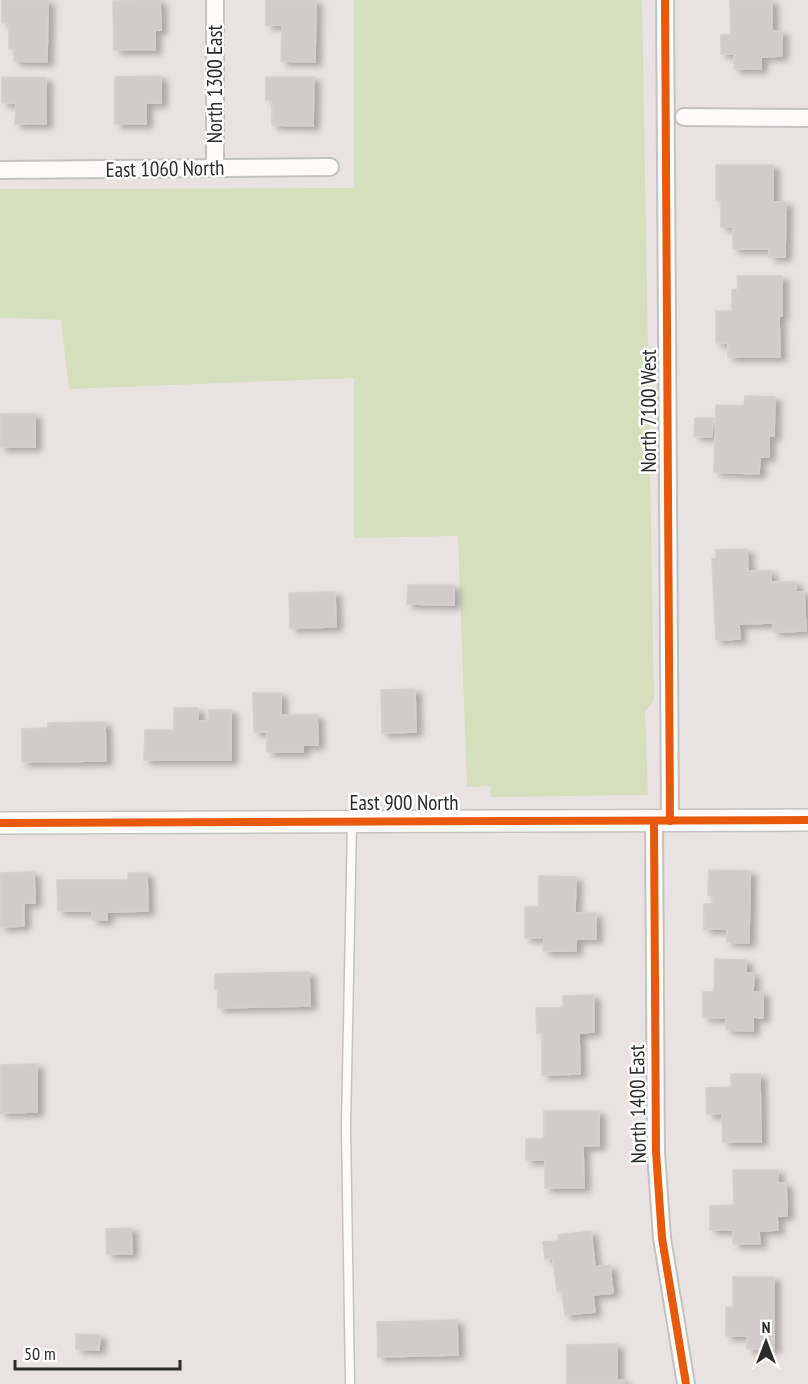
<svg xmlns="http://www.w3.org/2000/svg" width="808" height="1384" viewBox="0 0 808 1384" font-family="'PT Sans Narrow',sans-serif">
<style>
.green{fill:#d5dfbd}
.building{fill:#d0ccca;stroke:#d3cfcd;stroke-width:1.5;filter:url(#shadow)}
.lines{fill:none;stroke-linecap:round;stroke-linejoin:round}
.service-casing{stroke:#c3c2c2;stroke-width:11}
.minor-casing{stroke:#c3c2c2;stroke-width:20}
.tertiary-casing{stroke:#c3c2c2;stroke-width:24}
.service{stroke:#fcfbfa;stroke-width:8}
.minor{stroke:#fcfbfa;stroke-width:16}
.tertiary{stroke:#fcfbfa;stroke-width:21}
.cycleway-casing{stroke:#fff;stroke-width:11}
.cycleway{stroke:#e8590c;stroke-width:8}
.labels{text-anchor:middle;stroke-width:5;stroke-linejoin:round;paint-order:stroke}
.street-label{font-size:21px;fill:#2b2b2b;stroke:#fff}
</style>
<defs>
<filter id="shadow"><feDropShadow dx="6" dy="4" stdDeviation="3" flood-color="#0004"/></filter>
</defs>
<rect width="100%" height="100%" fill="#e8e3e1"/>
<!-- green -->
<path class="green" d="M354,0H642L654,701L645,712L648,795L491,797L490,786L467,787L458,536L354,538V378L69,389L61,320L15,318H0V189L354,188Z"/>
<!-- building -->
<g class="building">
<path d="M2,0H48L47,62L14,61V48H9V23H2Z"/>
<path d="M160,0L161,30H155V50H114L113,1Z"/>
<path d="M266,0H316L315,62L281,61L282,25H266Z"/>
<path d="M730,0H772V31H782V56L761,57V69H734V54H721V35H731Z"/>
<path d="M161,76V103H146V124H115V77Z"/>
<path d="M2,77L46,78V124H15L16,103H2Z"/>
<path d="M266,77H314L313,126L272,125V100H266Z"/>
<path d="M716,165H773V202H786L785,257H769V249H733V227H721V200H716Z"/>
<path d="M737,276H782V316H779L780,357H728V343H716V311H732V290L738,289Z"/>
<path d="M745,396L775,397L774,436H769V457H760L759,474L714,472L716,405L744,406Z"/>
<rect x="0" y="414" width="35" height="33"/>
<path d="M695,418H713L712,437L694,436Z"/>
<path d="M747,549L748,571H771V582H796V592H804L806,631L773,632V623L739,624L740,639L716,640L712,559L716,558V550Z"/>
<path d="M408,585H454V605L407,604Z"/>
<path d="M335,592L336,627L290,628L289,593Z"/>
<path d="M415,689L416,732L382,733L381,690Z"/>
<path d="M253,693H281V715H317L318,745H303V752H267V732H254Z"/>
<path d="M174,708H198V721H209V710H231V760H144L145,730H174Z"/>
<path d="M105,722L106,761L22,762V729L48,728V723Z"/>
<path d="M709,870L750,871L749,943L727,942V929H704V904H712V896L708,895Z"/>
<path d="M34,872L35,903H24V926L0,927V873Z"/>
<path d="M128,873H147L148,911L107,912V920H92V911H58L57,880H128Z"/>
<path d="M539,876L576,877L575,913H596V939H576V951H543L544,938H525V907H539Z"/>
<path d="M715,959L746,960V973H754L753,992H763V1018L753,1017V1031L726,1030V1018L703,1017V992H714Z"/>
<path d="M309,972L310,1006L218,1008V989H215V974Z"/>
<path d="M594,995V1032L579,1033L580,1074L542,1075V1032L537,1033L536,1008H563V996Z"/>
<path d="M37,1064V1112L0,1113V1065Z"/>
<path d="M731,1074H760L761,1142H723L722,1114H707L706,1088L731,1087Z"/>
<path d="M544,1111H599V1146H583L584,1188H545V1160H526V1139H544Z"/>
<path d="M733,1170H778V1183H786L787,1216H777L778,1230L759,1231L760,1244H733V1230H710V1206L734,1205Z"/>
<path d="M131,1228L132,1254H107L106,1229Z"/>
<path d="M591,1231L595,1267L610,1265L613,1293L593,1295L595,1312L565,1315L562,1290L557,1291L553,1258L545,1259L543,1242L558,1241V1235Z"/>
<path d="M733,1277H774V1349H747V1336H726V1307H733Z"/>
<path d="M457,1320L458,1355L378,1357L377,1322Z"/>
<path d="M76,1334L100,1335L99,1350L76,1349Z"/>
<path d="M617,1344V1380H624V1384H567V1345Z"/>
</g>
<g class="lines">
<defs>
<path id="service" d="M350,1384L346,1126L352,824"/>
<g id="minor">
<path d="M665,0L670,821"/>
<path d="M684,117L808,118"/>
<path d="M215,168V0"/>
<path d="M0,170L330,167"/>
<path d="M654,821L656,1152L662,1238L686,1384"/>
</g>
<path id="tertiary" d="M0,823L808,820"/>
</defs>
<!-- service casing -->
<use href="#service" class="service-casing"/>
<!-- minor casing -->
<use href="#minor" class="minor-casing"/>
<!-- tertiary casing -->
<use href="#tertiary" class="tertiary-casing"/>
<!-- service -->
<use href="#service" class="service"/>
<!-- minor -->
<use href="#minor" class="minor"/>
<!-- tertiary -->
<use href="#tertiary" class="tertiary"/>
<defs>
<g id="cycleway">
<path d="M665,0L670,821"/>
<path d="M654,821L656,1152L662,1238L686,1384"/>
<path d="M0,823L808,820"/>
</g>
</defs>
<!-- cycleway casing -->
<use href="#cycleway" class="cycleway-casing"/>
<!-- cycleway -->
<use href="#cycleway" class="cycleway"/>
</g>
<g class="labels">
<!-- street labels -->
<g class="street-label">
<text transform="translate(215 84) rotate(-90)" y="7">North 1300 East</text>
<text transform="translate(165 169) rotate(-1)" y="7">East 1060 North</text>
<text transform="translate(649 411) rotate(-90)" y="7">North 7100 West</text>
<text x="404" y="810">East 900 North</text>
<text transform="translate(638 1104) rotate(-91)" y="7">North 1400 East</text>
</g>
</g>
<!-- north arrow -->
<g transform="translate(766 1342)" stroke="#ffffff" stroke-width="4.5" paint-order="stroke">
<path d="M0-4.5L10 22L0 15L-10 22Z" fill="#2b2b2b"/>
<text y="-9" font-size="16" font-weight="bold" text-anchor="middle" fill="#2b2b2b">N</text>
</g>
<!-- scale -->
<path d="M15 1360v9h165v-9" fill="none" stroke="#2b2b2b" stroke-width="3"/>
<text x="24" y="1360" font-size="18" fill="#2b2b2b" stroke="#ffffff" stroke-width="4.5" paint-order="stroke">50 m</text>
</svg>
